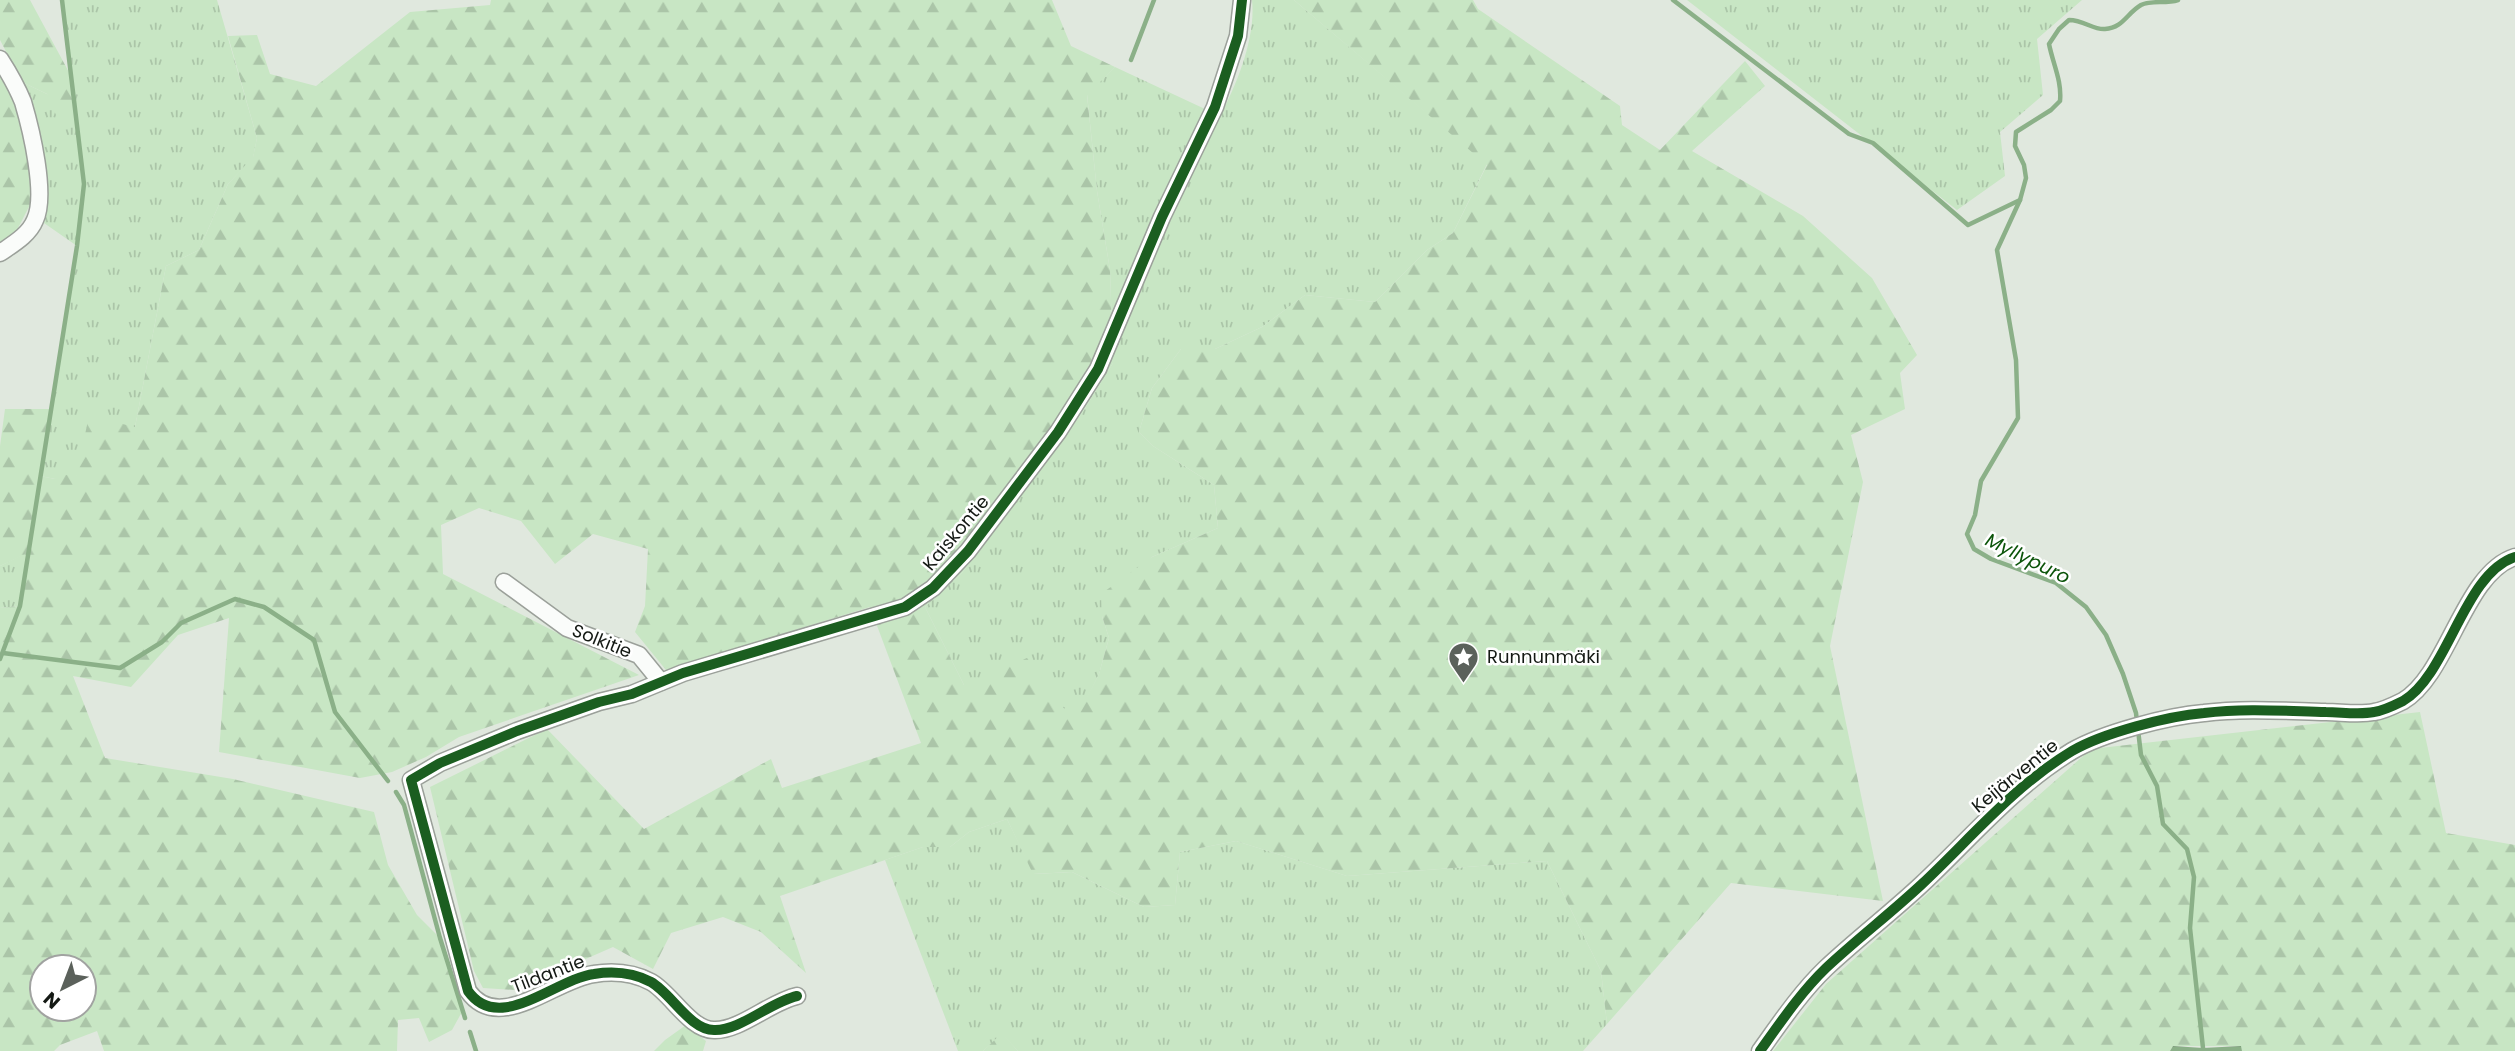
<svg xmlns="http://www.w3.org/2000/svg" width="2515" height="1051" viewBox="0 0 2515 1051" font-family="Poppins,sans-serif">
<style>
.grass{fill:url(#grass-tufts)}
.forest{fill:url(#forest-firs);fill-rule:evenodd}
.water{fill:url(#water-rules)}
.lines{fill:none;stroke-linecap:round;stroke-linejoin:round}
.stream{stroke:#8bb088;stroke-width:4.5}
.street-casing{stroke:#9ba09a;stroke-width:19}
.street{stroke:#fafcfa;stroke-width:16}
.cycleway-casing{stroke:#fff;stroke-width:15}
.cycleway{stroke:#1b5e20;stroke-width:10}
.labels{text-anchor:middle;stroke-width:5;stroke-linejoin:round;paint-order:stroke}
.street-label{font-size:18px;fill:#141914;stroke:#fff}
.poi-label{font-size:18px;fill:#141914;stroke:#fff;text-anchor:start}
.water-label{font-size:19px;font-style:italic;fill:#0b5409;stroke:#fff}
</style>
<defs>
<pattern id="grass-tufts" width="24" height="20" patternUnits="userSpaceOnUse" patternTransform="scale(1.75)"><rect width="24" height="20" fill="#c8e6c4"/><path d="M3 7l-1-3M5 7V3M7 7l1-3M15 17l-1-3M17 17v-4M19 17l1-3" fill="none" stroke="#abc5a8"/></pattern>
<pattern id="forest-firs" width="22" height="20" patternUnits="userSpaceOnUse" patternTransform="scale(1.75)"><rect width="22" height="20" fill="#c8e6c4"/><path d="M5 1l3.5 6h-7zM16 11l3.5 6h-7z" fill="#abc5a8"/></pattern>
<pattern id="water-rules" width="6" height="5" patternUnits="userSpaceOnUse" patternTransform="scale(1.75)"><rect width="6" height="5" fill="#8bb088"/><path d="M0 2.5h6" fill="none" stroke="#708e6e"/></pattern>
</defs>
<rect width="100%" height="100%" fill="#e0e8de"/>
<!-- grass -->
<g class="grass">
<path d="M62,0H217L257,138L253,158L228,184L199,250L166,266L135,427L76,476L55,479L40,476L77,246L44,223L48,202L22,82L47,94L75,115Z"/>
<path d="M1252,0H1294L1487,164L1453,233L1427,250L1375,302L1305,295L1262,327L1215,349H1181L1152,388L1139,432L1153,446L1214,485L1218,528L1152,557L1102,616L1109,638L1099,674L1075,723L964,685L925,607L962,573L1082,413L1113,363L1110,270L1097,191L1087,94L1115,67L1220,116C1237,84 1256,37 1252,0Z"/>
<path d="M1687,0H2082L2037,39L2043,95L2000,132L2005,176L1957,210Z"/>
<path d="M28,552L20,606L0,608V566Z"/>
<path d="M1007,819L1034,874L1072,872L1144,907L1175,905L1180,852L1236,841L1347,876L1547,861L1601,971L1607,1024L1583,1051H1018L1002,1034L983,1051H958L885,860L923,847H950L969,832Z"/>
</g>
<!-- forest -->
<g class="forest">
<path d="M0,0H30L71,76L75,116L56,115L47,94L22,82L0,40Z"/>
<path d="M491,0H1052L1071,46L1115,67L1087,95L1097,191L1110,270L1113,363L1082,413L962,573L925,607L964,685L1027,658L1074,722L1099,674L1109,638L1102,616L1101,594L1152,557L1218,528L1214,485L1153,446L1139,432L1152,388L1181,349H1215L1262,327L1305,295L1375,302L1427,250L1453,233L1487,165L1294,0H1473L1478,9L1620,106L1622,125L1660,150L1745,61L1765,86L1692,151L1803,216L1872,278L1917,355L1900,373L1905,409L1851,435L1863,482L1830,646L1883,901L1731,883L1607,1024L1601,971L1547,861L1347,876L1236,841L1180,852L1175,905L1144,907L1072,872L1033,874L1007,819L969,832L950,847H923L780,896L806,973L761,932L723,917L671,933L653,969L613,947L515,990L483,988L474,971L430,787L547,729L644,829L771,759L782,788L921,743L870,607L666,670L635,632L645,606L648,549L593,534L555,564L521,521L479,508L441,525L443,574L639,675L459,737L426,757L392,772L360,778L219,752L229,618L178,635L131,687L73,676L105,758L233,779L374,812L388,865L417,915L440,938L463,1010L452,1030L429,1042L419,1018L398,1020L397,1051H104L97,1031L60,1045L54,1051H0V608L20,606L28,553L0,566V446L5,409H51L40,476L55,479L59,474L76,476L89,416L135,427L166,266L199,250L228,184L253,157L257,138L228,36L257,35L270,74L316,86L410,12L490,5ZM42,967H84V1009H42Z"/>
<path d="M0,70L18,104L31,163L33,199L17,230L0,242Z"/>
<path d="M2420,712L2446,833L2515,845V1051H2242L2240,1046H2173L2170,1051H1773L1826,984L2091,749Z"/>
<path d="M686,1025L706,1041L703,1051H654L665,1040Z"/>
<path d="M1002,1033L1018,1051H983Z"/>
</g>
<!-- water -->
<path class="water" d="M2173,1046L2203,1048L2241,1046L2242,1051H2170Z"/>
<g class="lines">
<!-- stream -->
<g class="stream">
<path d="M1673,0L1849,134L1873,143L1968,225L2020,200"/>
<path d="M2178,0C2166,4 2151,0 2141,5C2127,13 2123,28 2105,29C2093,30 2084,20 2069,20L2059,29L2049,44C2053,64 2062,81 2060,101L2051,110L2016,132L2015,146L2024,165L2026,178L2020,200L1997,250L2016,360L2018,418L1981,481L1975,515L1967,534L1974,549L1991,559L2056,583L2086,607L2106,635L2123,674L2136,713L2141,755L2157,786L2163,824L2187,849L2194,877L2190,928L2203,1048"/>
<path d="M1131,60L1154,0"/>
<path d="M3,653L120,668L162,642L181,623L235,599L264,607L314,640L335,712L388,781"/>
<path d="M0,659L20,606L77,246L84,184L62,0"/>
<path d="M396,792L404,805L440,938L465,1018"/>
<path d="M470,1032L476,1051"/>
</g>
<defs>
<g id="street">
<path d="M0,59C9,73 17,87 23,102C31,129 47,195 35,220C29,235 13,244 0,253"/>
<path d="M504,582L567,628L639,655L661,682"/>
<path d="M797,996C770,1002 740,1031 714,1030C690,1030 671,993 651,982C634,973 613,971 594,974C555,979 499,1035 468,991L411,780L440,763L517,731L599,702L632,694L683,673L905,607L933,588L968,551L1058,432L1098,369L1162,217L1215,107L1238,36L1242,0"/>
<path d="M1760,1051C1780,1023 1801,992 1826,968C1857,939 1891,913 1922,884C1970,839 2014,786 2072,751C2103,733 2168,716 2204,713C2244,708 2285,711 2326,712C2341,712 2359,715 2374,712C2382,711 2395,705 2403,701C2448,675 2464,573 2515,557"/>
</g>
</defs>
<!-- street casing -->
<use href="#street" class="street-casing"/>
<!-- street -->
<use href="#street" class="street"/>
<defs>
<g id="cycleway">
<path d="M797,996C770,1002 740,1031 714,1030C690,1030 671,993 651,982C634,973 613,971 594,974C555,979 499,1035 468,991L411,780L440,763L517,731L599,702L632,694L683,673L905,607L933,588L968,551L1058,432L1098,369L1162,217L1215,107L1238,36L1242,0"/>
<path d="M1760,1051C1780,1023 1801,992 1826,968C1857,939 1891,913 1922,884C1970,839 2014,786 2072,751C2103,733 2168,716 2204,713C2244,708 2285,711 2326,712C2341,712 2359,715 2374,712C2382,711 2395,705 2403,701C2448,675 2464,573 2515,557"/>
</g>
</defs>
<!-- cycleway casing -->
<use href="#cycleway" class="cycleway-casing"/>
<!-- cycleway -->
<use href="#cycleway" class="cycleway"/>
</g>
<!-- icons -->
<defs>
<symbol id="sight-pin" viewBox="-11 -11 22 30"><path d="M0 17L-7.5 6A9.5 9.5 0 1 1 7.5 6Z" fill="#5b615b" stroke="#fff"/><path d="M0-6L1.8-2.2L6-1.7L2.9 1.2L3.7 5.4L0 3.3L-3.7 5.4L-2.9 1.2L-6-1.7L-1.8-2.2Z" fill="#fff"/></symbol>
</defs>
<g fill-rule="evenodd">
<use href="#sight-pin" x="1446" y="640" width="35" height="47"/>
</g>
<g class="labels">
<!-- street labels -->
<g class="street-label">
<text transform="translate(956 533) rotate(-50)" y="6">Kaiskontie</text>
<text transform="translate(602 641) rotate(22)" y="6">Solkitie</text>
<text transform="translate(2015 776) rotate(-39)" y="6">Keijärventie</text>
<text transform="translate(548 974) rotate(-21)" y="6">Tildantie</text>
</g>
<!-- poi labels -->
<g class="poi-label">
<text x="1487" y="663">Runnunmäki</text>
</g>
<!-- water labels -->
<g class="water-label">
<text transform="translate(2028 558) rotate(26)" y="7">Myllypuro</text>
</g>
</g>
<!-- north arrow -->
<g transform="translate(63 988) rotate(222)"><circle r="33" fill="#ffffff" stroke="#a1a3a1" stroke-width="2"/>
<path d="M0-5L12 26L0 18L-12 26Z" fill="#5b615b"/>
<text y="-10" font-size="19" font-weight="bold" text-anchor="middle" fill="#141914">N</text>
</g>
</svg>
